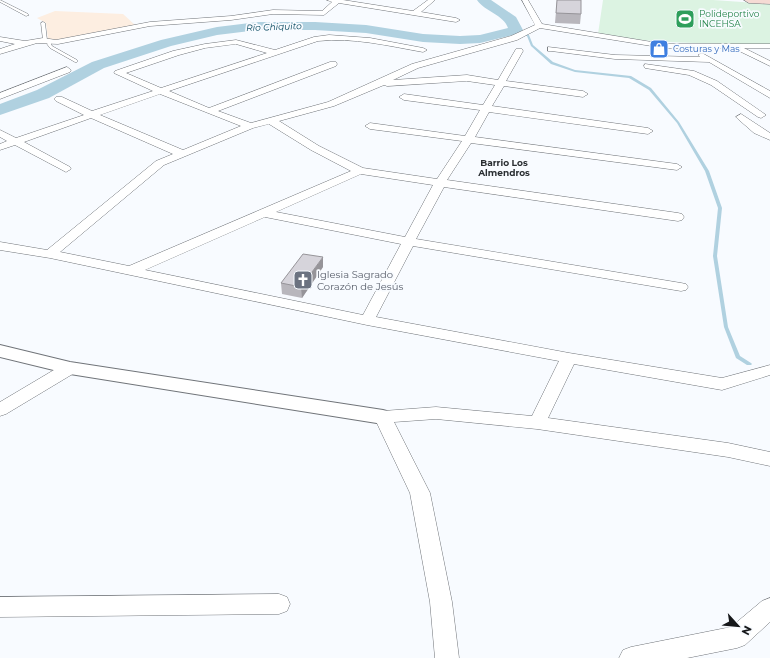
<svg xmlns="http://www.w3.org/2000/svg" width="770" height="658" viewBox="0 0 770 658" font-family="Montserrat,sans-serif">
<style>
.medical{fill:#fdeee1}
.green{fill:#dcf3e2}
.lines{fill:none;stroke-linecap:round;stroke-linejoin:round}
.stream{fill:#b0d1e0;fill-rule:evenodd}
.river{fill:#b0d1e0;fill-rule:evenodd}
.service-casing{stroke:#707479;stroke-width:1}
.minor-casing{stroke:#707479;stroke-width:1}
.tertiary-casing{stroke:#707479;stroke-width:2}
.secondary-casing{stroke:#707479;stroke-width:1}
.service{fill:#fff;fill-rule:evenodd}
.minor{fill:#fff;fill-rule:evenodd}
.tertiary{fill:#fff;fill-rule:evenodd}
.secondary{fill:#f5dad4;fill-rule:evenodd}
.wall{fill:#b8b6bc}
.shaded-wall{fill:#969499}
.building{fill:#d6d4db;stroke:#969499}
.labels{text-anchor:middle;stroke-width:3.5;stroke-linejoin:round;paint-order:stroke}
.far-leisure-label{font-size:9px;fill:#27864d;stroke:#f8fbff;text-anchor:start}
.far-water-label{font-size:9px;font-style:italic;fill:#00435a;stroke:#f8fbff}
.far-shop-label{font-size:9px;fill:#366cbe;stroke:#f8fbff;text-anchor:start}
.far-neighbourhood-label{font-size:9px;font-weight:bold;fill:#2a2e32;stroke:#f8fbff}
.worship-label{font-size:10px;fill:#5b616d;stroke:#f8fbff;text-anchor:start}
</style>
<rect width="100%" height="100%" fill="#f8fbff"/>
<!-- medical -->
<path class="medical" d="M55,11L123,14L135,25L56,41L48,39L46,23L37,18Z"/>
<!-- green -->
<path class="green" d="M603,0H713L770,4V44C712,44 655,44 598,34Z"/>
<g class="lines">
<!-- stream -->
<path class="stream" d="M516,29L529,35L533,45L553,62L575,70L631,76L651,88L679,122L709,171L722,208L717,256L728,327L740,356L751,363L752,364L751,365H747L736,358L724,327L713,256L718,208L705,171L677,123L649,90L629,78L575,72L551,64L531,46L527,36L515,31Z"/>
<!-- river -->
<path class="river" d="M477,0H491L516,17L523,30L521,33L480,43L460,44L423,42L366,33L315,30H257L217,35L171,46L104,68L49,98L0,115V104L37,90L92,62L161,40L217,27L257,22H315L366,25L423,34L460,36L480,35L508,28C504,15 484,11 477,0Z"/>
<defs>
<g id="service">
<path d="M0,0L28,14L29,15L26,16L0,2Z"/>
<path d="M43,22L45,23L47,40L45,41L43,40L41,23Z"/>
<path d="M49,41H51V44L52,46L77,60V62H75L50,48L47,44Z"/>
</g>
<g id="minor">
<path d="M327,0H343L413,11L428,0H435L421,12L456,18L460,20L456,22L339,3L324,15L273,14L231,20L150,26L58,44L37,43L0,54V49L15,44L0,41V37L25,41L43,38L56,40L150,22L231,16L273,10L322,11L332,2Z"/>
<path d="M522,0H528L542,24L664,44H770V48H744L770,61V66L733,48H664L540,28L517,40L418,68L393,80L467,75L498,80L516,49H522L523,51L506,81L583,91L588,94L583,97L504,86L492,106L648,128L653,131L648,134L489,112L475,137L677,164L682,167L677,170L471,143L447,180L678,213L682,214L684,217L682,220L678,221L444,187L416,239L681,283L686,284L688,287L686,290L681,291L413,246L376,317L569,353L722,378L770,365V375L722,390L574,364L548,418L728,443L770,452V466L728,457L537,429L436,419L394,422L430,493L452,602L459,658H435L430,602L410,493L374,417L377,413L383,411L436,407L532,416L559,361L367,325L50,258L0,250V242L47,250L156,161L173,154L91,118L24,142L70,167L71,169L66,172L15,145L0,150V144L7,141L0,137V130L16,138L84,115L56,101L54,99L56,97H62L92,111L153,91L114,73L115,71L173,51L205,44L236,40L275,50L314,37L329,35L370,38L423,48L427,50L423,52C389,46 353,37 318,41L169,91L209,108L330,62H336L337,64L336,66L218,111L251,123L328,102L412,64L511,36L535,25ZM236,44L267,53L161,88L126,73L179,55L205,48ZM467,81L495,85L483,105L404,94L399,97L404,100L480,110L465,136L370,123L365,126L370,129L462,141L437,179L363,168L319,146L279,121L334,106L384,85L387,86ZM160,94L241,126L183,150L100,115ZM269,124L311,150L351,171L129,266L60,252L164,165L253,128ZM361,174L433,185L405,237L276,212ZM265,217L401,244L363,315L145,270Z"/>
<path d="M548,47L615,55L700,57L698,55L702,53L770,91V98L709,62L615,59L551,51H548Z"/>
<path d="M645,64L694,71L717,81L766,115L761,118L758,117L711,85L689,75L645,68L644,66Z"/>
<path d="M67,67L71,70L70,72L0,99V93Z"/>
<path d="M741,114L770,133V140L754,133L738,119L736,117Z"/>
<path d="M70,363L76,364L78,368L76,372L6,414L0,416V402L64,364Z"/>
<path d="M279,594L287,597L290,604L287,611L279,614L0,617V597Z"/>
<path d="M770,598V622L745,645L737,648L687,658H619L623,650L631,647L731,627L762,601Z"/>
</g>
<path id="tertiary" d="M0,345L70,362L383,410L390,412L393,417L390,422L383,424L70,374L0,357Z"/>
<path id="secondary" d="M744,0H770V4L749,3Z"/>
</defs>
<!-- service casing -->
<use href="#service" class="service-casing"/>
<!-- minor casing -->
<use href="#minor" class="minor-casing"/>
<!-- tertiary casing -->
<use href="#tertiary" class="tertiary-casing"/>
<!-- secondary casing -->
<use href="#secondary" class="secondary-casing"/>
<!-- service -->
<use href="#service" class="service"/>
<!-- minor -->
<use href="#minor" class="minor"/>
<!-- tertiary -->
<use href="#tertiary" class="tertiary"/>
<!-- secondary -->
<use href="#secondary" class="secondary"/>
</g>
<!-- wall -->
<g class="wall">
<path d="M557,0L581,14L580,24L555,23Z"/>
<path d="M323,267L302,298L282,294L281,283Z"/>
</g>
<!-- shaded-wall -->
<path class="shaded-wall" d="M323,257V267L302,298L301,287Z"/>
<!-- building -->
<g class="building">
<path d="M557,0H581V14L556,13Z"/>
<path d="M303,254L323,257L301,287L281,283Z"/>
</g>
<!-- icons -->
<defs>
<symbol id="stadium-square" viewBox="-11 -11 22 22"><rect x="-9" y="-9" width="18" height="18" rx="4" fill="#2e9e5b" stroke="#f8fbff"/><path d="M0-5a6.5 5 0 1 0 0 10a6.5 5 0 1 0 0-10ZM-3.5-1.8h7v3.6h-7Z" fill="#fff"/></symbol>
<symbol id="shop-square" viewBox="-11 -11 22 22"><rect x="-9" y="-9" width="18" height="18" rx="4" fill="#3f7fe0" stroke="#f8fbff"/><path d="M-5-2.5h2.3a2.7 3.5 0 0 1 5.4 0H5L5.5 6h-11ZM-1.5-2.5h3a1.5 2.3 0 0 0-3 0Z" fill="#fff"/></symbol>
<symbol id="church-square" viewBox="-11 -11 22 22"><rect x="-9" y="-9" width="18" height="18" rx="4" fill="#6b7280" stroke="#f8fbff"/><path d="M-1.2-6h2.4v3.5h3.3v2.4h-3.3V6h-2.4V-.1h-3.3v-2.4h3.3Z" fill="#fff"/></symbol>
</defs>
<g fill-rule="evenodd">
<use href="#stadium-square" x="674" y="8" width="22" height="22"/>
<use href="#shop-square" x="648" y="38" width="22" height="22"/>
<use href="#church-square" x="292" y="269" width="22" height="22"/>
</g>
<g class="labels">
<!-- far-leisure labels -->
<g class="far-leisure-label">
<text x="699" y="17">Polideportivo<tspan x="699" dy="10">INCEHSA</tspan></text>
</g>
<!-- far-water labels -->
<g class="far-water-label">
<text transform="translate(274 27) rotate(-2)" y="3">Río Chiquito</text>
</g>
<!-- far-shop labels -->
<g class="far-shop-label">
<text x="673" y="52">Costuras y Mas</text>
</g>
<!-- far-neighbourhood labels -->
<g class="far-neighbourhood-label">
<text x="504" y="166">Barrio Los<tspan x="504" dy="10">Almendros</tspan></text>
</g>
<!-- worship labels -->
<g class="worship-label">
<text x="317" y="278">Iglesia Sagrado<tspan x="317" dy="12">Corazón de Jesús</tspan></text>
</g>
</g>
<!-- north arrow -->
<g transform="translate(738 626) rotate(117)" stroke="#f8fbff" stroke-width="3" paint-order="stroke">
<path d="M0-3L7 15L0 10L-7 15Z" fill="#151719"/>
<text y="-6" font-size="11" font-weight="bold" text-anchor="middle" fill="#151719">N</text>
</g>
</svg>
